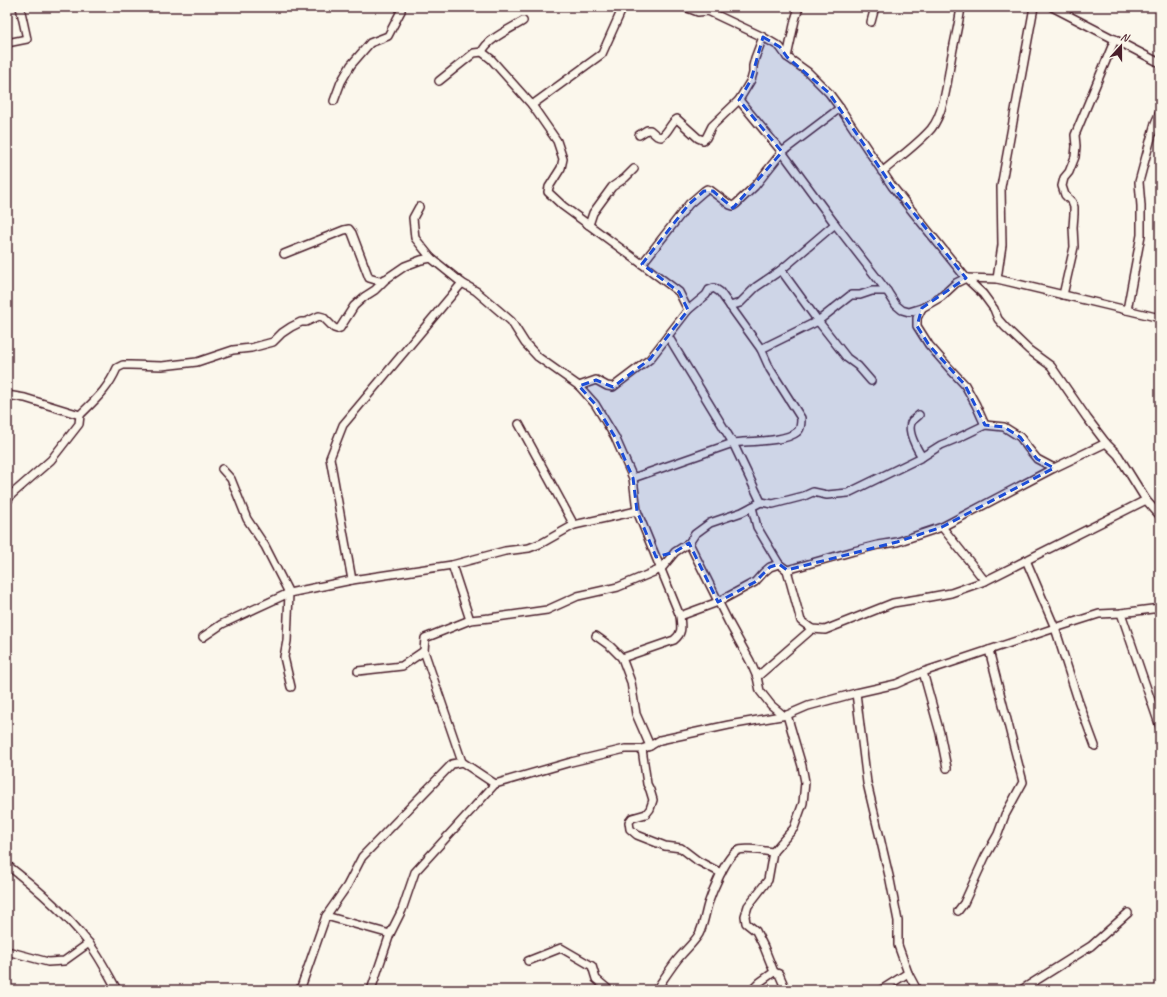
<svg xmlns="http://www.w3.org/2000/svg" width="1167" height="997" viewBox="0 0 1167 997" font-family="Caveat,sans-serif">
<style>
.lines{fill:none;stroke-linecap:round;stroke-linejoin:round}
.minor-casing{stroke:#4a1f2b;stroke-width:10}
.minor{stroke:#fbf7ec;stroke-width:7}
.marked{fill:#1d4ed8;fill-opacity:0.2;stroke:#1d4ed8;stroke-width:3;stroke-dasharray:8 5;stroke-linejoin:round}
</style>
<rect width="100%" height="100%" fill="#fbf7ec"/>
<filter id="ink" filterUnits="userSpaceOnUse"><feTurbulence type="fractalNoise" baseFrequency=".025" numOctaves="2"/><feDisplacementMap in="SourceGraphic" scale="8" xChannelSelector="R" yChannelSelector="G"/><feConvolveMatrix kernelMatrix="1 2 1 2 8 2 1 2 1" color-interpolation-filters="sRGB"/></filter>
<g filter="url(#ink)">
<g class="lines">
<defs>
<g id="minor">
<path d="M685,7L698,12L708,11L763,37"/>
<path d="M1052,7L1160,63"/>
<path d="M871,22L875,7"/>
<path d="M7,43L27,39L20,7"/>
<path d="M482,52C487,39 512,28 523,21"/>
<path d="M787,57L795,20L799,7"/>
<path d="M439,81L474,53L482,52L491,59L532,105L557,141L563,159L561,168L549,187L548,192L563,206L642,264"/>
<path d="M334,101L341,82L351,65L370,43L388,36L401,11V7"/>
<path d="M532,105L602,54L623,7"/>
<path d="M840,108L829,93L808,72L787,57L780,47L763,37L755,58L753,66V73L751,80L739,100L782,152L835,224L887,291L896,305L902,310L909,312L922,308L941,297L956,283L966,278L997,279L1160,318"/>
<path d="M639,135L647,130H650L657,136L661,137C669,132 670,123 677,119L698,138L703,140L706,138L712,126L739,100"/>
<path d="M882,172C898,158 917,145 931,129C946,111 948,72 953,49C956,35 959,22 961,7"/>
<path d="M419,207L413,218L415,238L431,258"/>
<path d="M589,225L593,213L612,187L625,178L634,169"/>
<path d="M284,254L344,230L349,229L352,233L369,278L379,281L385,279"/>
<path d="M781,270L835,224"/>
<path d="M997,279L1002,245L1001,187L1034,7"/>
<path d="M1063,295L1074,247L1073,227L1074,214V207L1072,202L1065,195L1062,186L1064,178L1069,172L1075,157L1076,146L1075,135L1115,39"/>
<path d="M730,306L740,303L756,287L781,270L818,321L847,358L858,366L871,381"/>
<path d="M922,308L917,318V326L929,345L950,369L965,385L976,405L985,425"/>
<path d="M688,310L679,292L642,264L689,204L704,191L707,189L710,190L730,205L733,206L736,204L755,186L782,152L840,108L892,186L966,278L983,294L994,309L998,319L1005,327L1029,350L1051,366L1087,418L1106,443L1118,455L1146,500L1160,516"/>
<path d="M1127,310L1141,235V206L1139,182L1155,123L1160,112"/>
<path d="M668,336L733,443C749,441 785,442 797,432C801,429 801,423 801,418L770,369L761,349L818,321L851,295H860L872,291H887"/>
<path d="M579,386L596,380L607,386L613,387L650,359L688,310L706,295L709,290L714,288L720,292L761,349"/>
<path d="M7,395L25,398L80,415C96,399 108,389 117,368L123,365H130L162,366L197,362L233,350L251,348L273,342L282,333L291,327L301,322H306L319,316L323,317L334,328L337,329L340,328L354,306L364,297L375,290L386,279L405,266L421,260L431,258L462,283L476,291L511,321L525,343L538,357L579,386L595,404L615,437L633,478L637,511"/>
<path d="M919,415C917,417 914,419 912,421C906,430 917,449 922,457"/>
<path d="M222,469L231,479L247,519L265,546L289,593L352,580L452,565L505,551L529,548L542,543L574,525L519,424"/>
<path d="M633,478L733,443L761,502"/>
<path d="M7,502L11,495L51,460L79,424L80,415"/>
<path d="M752,507L757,527L779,564"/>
<path d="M574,525L637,511L680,616C681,627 683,633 674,640L622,658"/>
<path d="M942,527L985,581"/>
<path d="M689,543L695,534L710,523L742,512L761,502L773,504L804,496L813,492L827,495L848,493L922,457L941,445L958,438L985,425L1004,427L1020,437L1028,448L1037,459L1054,468"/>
<path d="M1026,560L1055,628L1078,700L1095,746"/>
<path d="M452,565L470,620"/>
<path d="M787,570L801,621L812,629L825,630L893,603L924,598L951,593L985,581L1146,500"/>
<path d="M352,580L330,458L343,425L462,283"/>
<path d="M1121,613L1160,727"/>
<path d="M680,616L718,602L755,582L763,573L770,567L779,564L787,570L854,551L878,545L897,542L942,527L1054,468L1106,443"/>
<path d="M203,637L222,624L289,593L287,641L284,657L291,687"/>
<path d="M424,651L425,638L470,620L490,618L547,610L578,596L618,587L661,569L675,552L689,543L728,621L750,661L757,677L760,691L771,705L783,715"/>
<path d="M358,671L402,666L424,651L462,762"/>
<path d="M923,672L940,733L947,768"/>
<path d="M757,677L812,629"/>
<path d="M856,693L867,783L890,880L898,921V945L908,973L917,990"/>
<path d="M650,746L660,740L729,725L787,715L808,706L856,693L896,684L923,672L1055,628L1099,614L1121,613L1160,608"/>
<path d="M642,749L647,784L650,790L653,800L650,809L646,814L632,818L629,822L630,829L637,835L665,846L681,848L698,861L721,873"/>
<path d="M7,865C37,888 65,913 88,942C100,957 108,974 117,990"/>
<path d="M958,911L964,903L985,857L998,834L1005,815L1023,782L989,650"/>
<path d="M326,916L390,934L402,910L415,872L495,784"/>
<path d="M7,951L48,962L64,961L89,943"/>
<path d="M528,961L561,948L592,966L596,979L609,990"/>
<path d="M774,972L779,974L786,990"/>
<path d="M300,990L326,916L347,886L362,857L452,764L462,762L495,784L571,762L625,749H642L650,746L636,714L631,682L622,658L610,646L596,636"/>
<path d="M371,990L390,934"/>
<path d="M656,990C663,980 670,969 677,960C684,951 693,944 699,934C704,924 705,914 708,904C712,892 726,857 737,851C744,847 764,851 773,852"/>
<path d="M752,990L760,982L774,972L764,947L756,931L746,923L745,916L748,906L768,880L773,852L794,828L803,803L805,782L802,766L787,715"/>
<path d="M881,990L908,973"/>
<path d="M1021,990L1091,946L1128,913"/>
</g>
</defs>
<!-- minor casing -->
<use href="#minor" class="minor-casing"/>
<!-- minor -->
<use href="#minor" class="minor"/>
</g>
</g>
<!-- marked area -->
<path class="marked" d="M763,37L780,47L787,57L829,93L892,186L966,278L922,308L917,326L929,345L965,385L985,425L1004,427L1020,437L1037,459L1054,468L942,527L897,542L787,570L779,564L770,567L755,582L718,602L689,543L675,552L656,557L637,511L633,478L615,437L595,404L579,386L596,380L613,387L650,359L688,310L679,292L642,264L689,204L704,191H713L733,208L782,152L739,100L751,80Z"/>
<!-- margin -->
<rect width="1167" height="997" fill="none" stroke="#fbf7ec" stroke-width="24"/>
<rect x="12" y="12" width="1143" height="973" fill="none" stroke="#4a1f2b" stroke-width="1.5" filter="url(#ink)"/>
<!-- north arrow -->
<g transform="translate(1121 46) rotate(21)" stroke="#fbf7ec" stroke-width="3" paint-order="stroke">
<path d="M0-3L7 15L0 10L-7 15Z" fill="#4a1f2b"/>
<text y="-6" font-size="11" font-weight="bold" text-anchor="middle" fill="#4a1f2b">N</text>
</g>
</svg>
